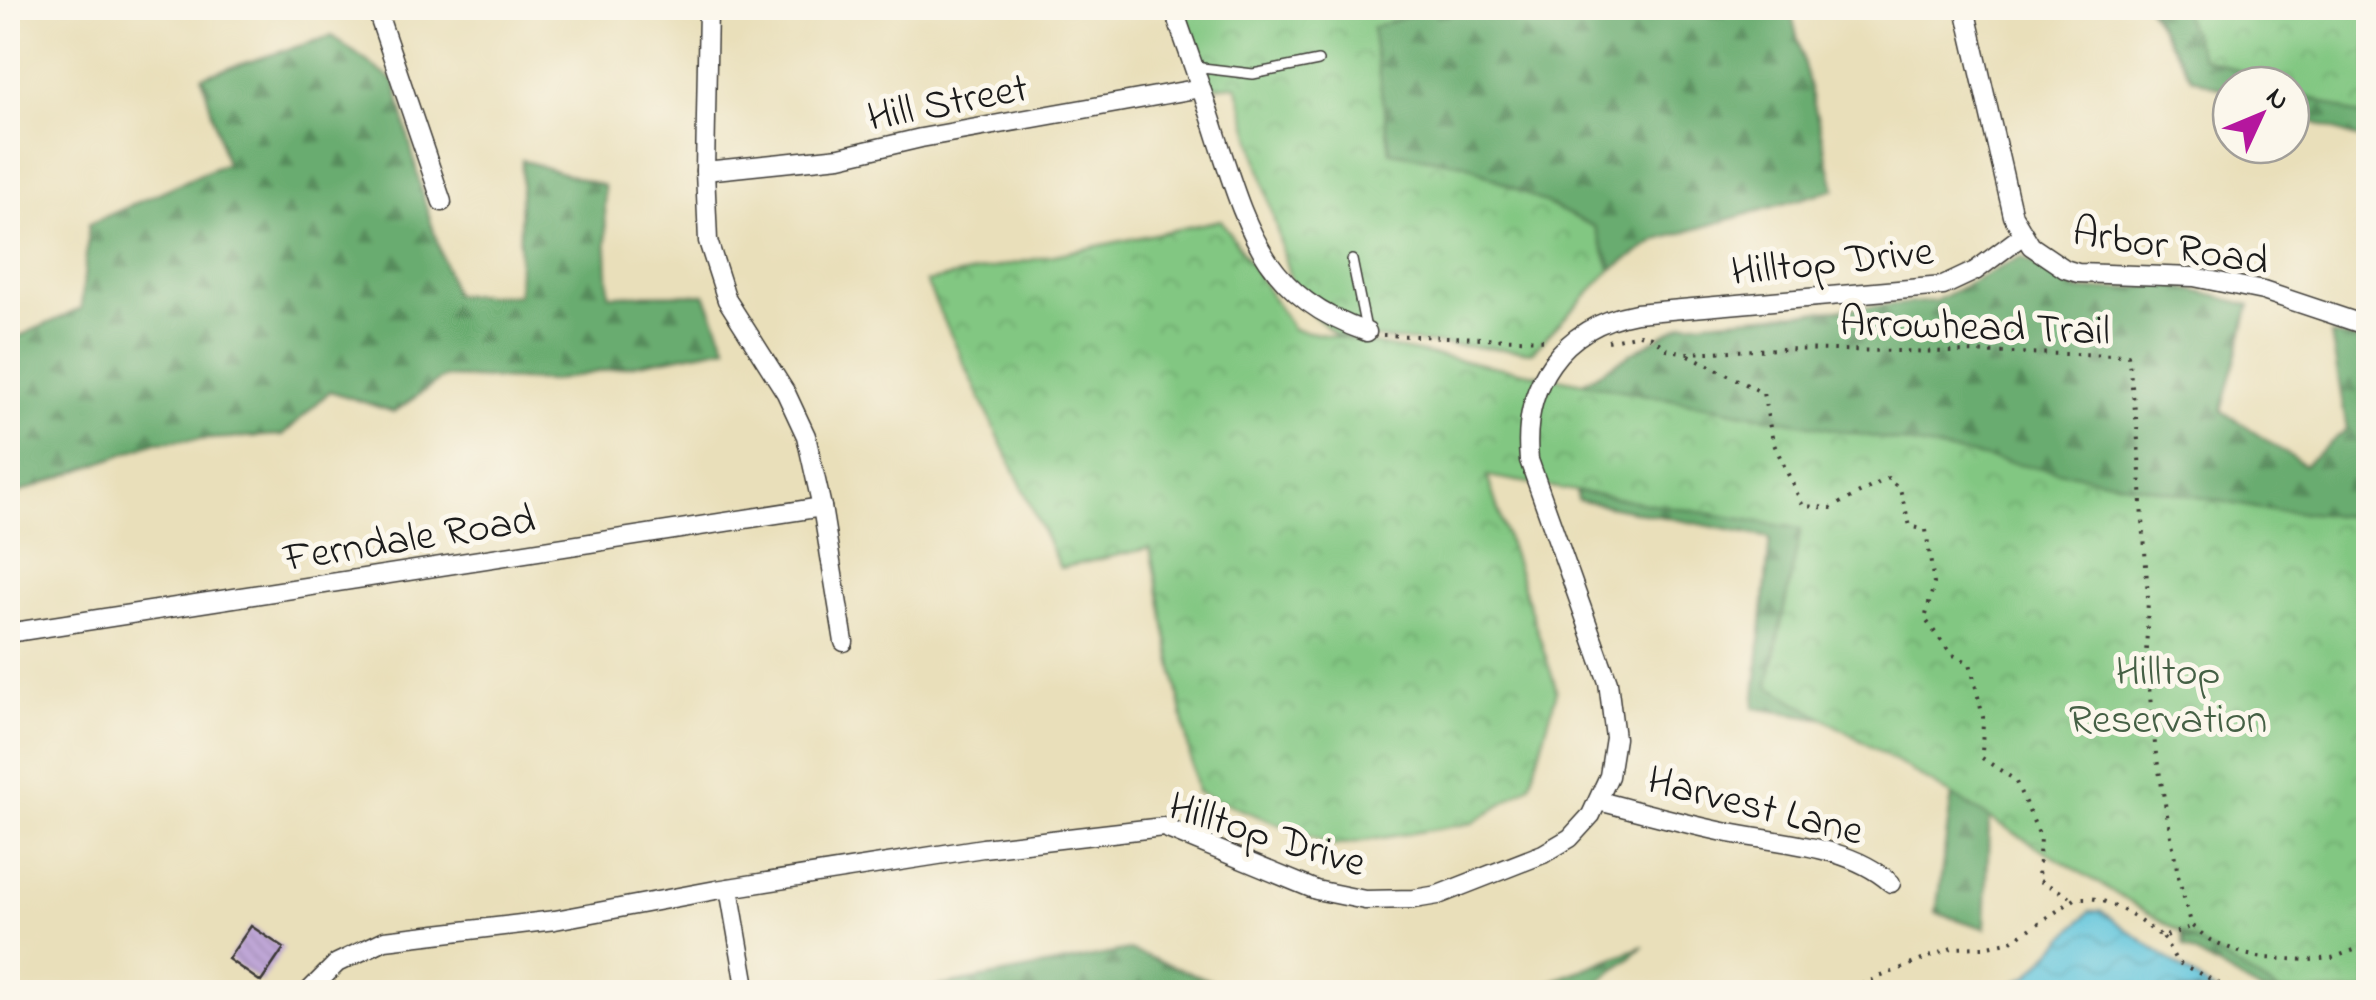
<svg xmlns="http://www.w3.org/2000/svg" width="2376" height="1000" viewBox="0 0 2376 1000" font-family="'Indie Flower',sans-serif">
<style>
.forest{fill:url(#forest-firs);stroke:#426446;stroke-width:2.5}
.park{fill:url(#park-crowns);stroke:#4f724f;stroke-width:2.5}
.water{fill:url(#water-waves);stroke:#3d707c;stroke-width:2.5}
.building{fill:url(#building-back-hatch)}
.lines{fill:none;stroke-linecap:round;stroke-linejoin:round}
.lane-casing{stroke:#3b3934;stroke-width:12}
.street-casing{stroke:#3b3934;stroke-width:21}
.path{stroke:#3b3934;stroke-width:4;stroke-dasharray:2.5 8;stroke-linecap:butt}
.lane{stroke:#fff;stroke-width:9}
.street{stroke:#fff;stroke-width:18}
.labels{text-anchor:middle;stroke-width:10;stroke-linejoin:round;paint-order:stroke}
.street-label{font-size:42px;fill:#1c1c1c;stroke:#fbf7ec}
.park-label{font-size:42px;fill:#456045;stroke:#fbf7ec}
</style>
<defs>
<pattern id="forest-firs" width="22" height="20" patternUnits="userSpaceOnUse" patternTransform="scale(2.5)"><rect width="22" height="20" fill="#69ac70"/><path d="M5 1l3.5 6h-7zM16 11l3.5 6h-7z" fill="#568b5b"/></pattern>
<pattern id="park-crowns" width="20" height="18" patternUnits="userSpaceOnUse" patternTransform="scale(2.5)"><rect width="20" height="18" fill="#82c782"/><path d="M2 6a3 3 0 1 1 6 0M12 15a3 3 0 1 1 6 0" fill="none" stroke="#70aa70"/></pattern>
<pattern id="water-waves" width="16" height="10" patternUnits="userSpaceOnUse" patternTransform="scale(2.5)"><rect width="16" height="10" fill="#5ec4db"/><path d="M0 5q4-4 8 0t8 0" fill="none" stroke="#51a8bb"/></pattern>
<pattern id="building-back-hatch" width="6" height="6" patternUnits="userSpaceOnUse" patternTransform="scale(2.5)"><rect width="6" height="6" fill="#c0a7d7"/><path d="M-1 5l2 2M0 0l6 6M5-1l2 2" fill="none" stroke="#a48fb8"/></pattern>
</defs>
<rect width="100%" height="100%" fill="#fbf7ec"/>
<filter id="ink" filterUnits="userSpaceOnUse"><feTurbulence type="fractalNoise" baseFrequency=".01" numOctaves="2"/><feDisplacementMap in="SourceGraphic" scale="20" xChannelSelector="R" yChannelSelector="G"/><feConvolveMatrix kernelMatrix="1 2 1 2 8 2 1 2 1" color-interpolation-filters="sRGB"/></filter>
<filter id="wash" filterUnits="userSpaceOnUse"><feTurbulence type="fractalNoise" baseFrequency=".0048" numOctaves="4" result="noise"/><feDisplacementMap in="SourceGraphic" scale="40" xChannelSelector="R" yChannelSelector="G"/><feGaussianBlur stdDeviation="2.25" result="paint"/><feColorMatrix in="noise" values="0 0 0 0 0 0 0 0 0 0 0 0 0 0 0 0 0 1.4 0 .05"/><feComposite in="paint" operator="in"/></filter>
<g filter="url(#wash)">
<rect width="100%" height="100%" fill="#e9dfba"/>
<!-- forest -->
<g class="forest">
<path d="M1433,8H1790L1835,189L1658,240L1611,270L1595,227L1464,164L1390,152L1371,27Z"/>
<path d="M2148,8H2368V142L2291,114V85H2231V92L2191,77Z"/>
<path d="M332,36L395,82L423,197L454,295H518L522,160L604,186L609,295L705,294L727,347L551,381L444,377L394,412L330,391L283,435L156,442L8,497V341L81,309L89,224L226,163L202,76Z"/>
<path d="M2021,257L2080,291L2172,285L2250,305L2222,411L2304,465L2347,429L2331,335L2368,341V992H2261L2184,947L2162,832L1991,777L1985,928L1936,913L1956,765L1928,734L1754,708L1770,538L1577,500L1568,391L1683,323L1935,301Z"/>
<path d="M1644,946L1587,992H1524Z"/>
<path d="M1129,950L1241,992H910Z"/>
</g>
<!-- park -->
<g class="park">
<path d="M1183,8H1433L1372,28L1390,152L1464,164L1595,227L1611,270L1532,352L1336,335L1296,300L1237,85L1210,87Z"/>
<path d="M2181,8H2368V119L2291,90V85H2277L2202,57Z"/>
<path d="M1221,220L1293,329L2262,509L2368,518V992H2280L1768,685L1801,529L1487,476L1557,691L1530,785L1473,823L1333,846L1197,792L1150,548L1060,568L926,282Z"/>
</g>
<!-- water -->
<path class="water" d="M2090,911H2101L2215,992H1995L2028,976Z"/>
<g id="blocks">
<!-- building -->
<path class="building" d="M251,926L284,948L261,982L228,959Z"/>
</g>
</g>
<g filter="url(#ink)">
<use href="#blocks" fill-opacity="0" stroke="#3b3934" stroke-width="2.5"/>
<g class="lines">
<defs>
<g id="lane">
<path d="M1194,67L1253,74L1318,61"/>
<path d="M1352,260L1366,329"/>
</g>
<g id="street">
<path d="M376,8L442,202"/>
<path d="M708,8L705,171L708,241L727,300L786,393L806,436L822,507L844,642"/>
<path d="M1173,8C1188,51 1204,95 1218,140C1248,232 1266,297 1367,332"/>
<path d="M1965,8L2013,216L2031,246L2065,269L2078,273L2194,277L2263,291L2368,326"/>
<path d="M705,171L840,157L921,138L1201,88"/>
<path d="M8,633L822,507"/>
<path d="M1599,801C1642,812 1685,824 1729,833C1783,844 1848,845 1891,883"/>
<path d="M729,888L747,992"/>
<path d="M308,992L337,963L385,940L555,920L716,890L983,848L1163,827L1316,890L1365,900L1414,899L1438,895L1543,854L1570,838L1591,815L1609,776L1615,738L1608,682L1529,460C1522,385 1561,327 1636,313L1943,286L1975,271L2023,235"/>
</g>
</defs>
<!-- lane casing -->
<use href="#lane" class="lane-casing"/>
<!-- street casing -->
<use href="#street" class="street-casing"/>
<!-- path -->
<g class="path">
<path d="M1383,335L1549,340"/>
<path d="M1608,341L1639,334L1651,337L1667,349L1686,353L1780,349L2128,355L2137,426L2148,597L2146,658L2156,754L2179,880L2192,926L2210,940L2244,954L2263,958L2310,960L2332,958L2368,945"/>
<path d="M1689,355L1763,393L1773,442L1803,506L1831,508L1888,478L1900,489L1910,526L1926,530L1934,584L1925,619L1951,654L1970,663L1983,717L1982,758L2015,780L2040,836L2038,880L2075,899"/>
<path d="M2163,937L2177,962L2236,992"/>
<path d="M1842,992L1952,948L1984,947L2012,941L2075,899C2107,892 2138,921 2163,937L2191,927"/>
</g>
<!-- lane -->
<use href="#lane" class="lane"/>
<!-- street -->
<use href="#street" class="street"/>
</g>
</g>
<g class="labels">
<!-- street labels -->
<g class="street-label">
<text transform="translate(947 100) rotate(-11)" y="15">Hill Street</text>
<text transform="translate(2171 244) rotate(9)" y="15">Arbor Road</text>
<text transform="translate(1832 259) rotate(-6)" y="15">Hilltop Drive</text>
<text transform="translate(1975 324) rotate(2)" y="15">Arrowhead Trail</text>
<text transform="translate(409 536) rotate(-9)" y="15">Ferndale Road</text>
<text transform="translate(1756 803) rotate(14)" y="15">Harvest Lane</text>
<text transform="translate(1268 832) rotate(17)" y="15">Hilltop Drive</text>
</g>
<!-- park labels -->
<g class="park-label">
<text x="2168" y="684">Hilltop<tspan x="2168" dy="48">Reservation</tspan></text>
</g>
</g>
<!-- margin -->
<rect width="2376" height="1000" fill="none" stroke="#fbf7ec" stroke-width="40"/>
<!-- north arrow -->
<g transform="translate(2261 115) rotate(46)"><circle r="48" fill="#fbf7ec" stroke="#a29f99" stroke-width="2.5"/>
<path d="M0-8L18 38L0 25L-18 38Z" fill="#b5179e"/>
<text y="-15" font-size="28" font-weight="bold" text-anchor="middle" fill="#1c1c1c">N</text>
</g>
</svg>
